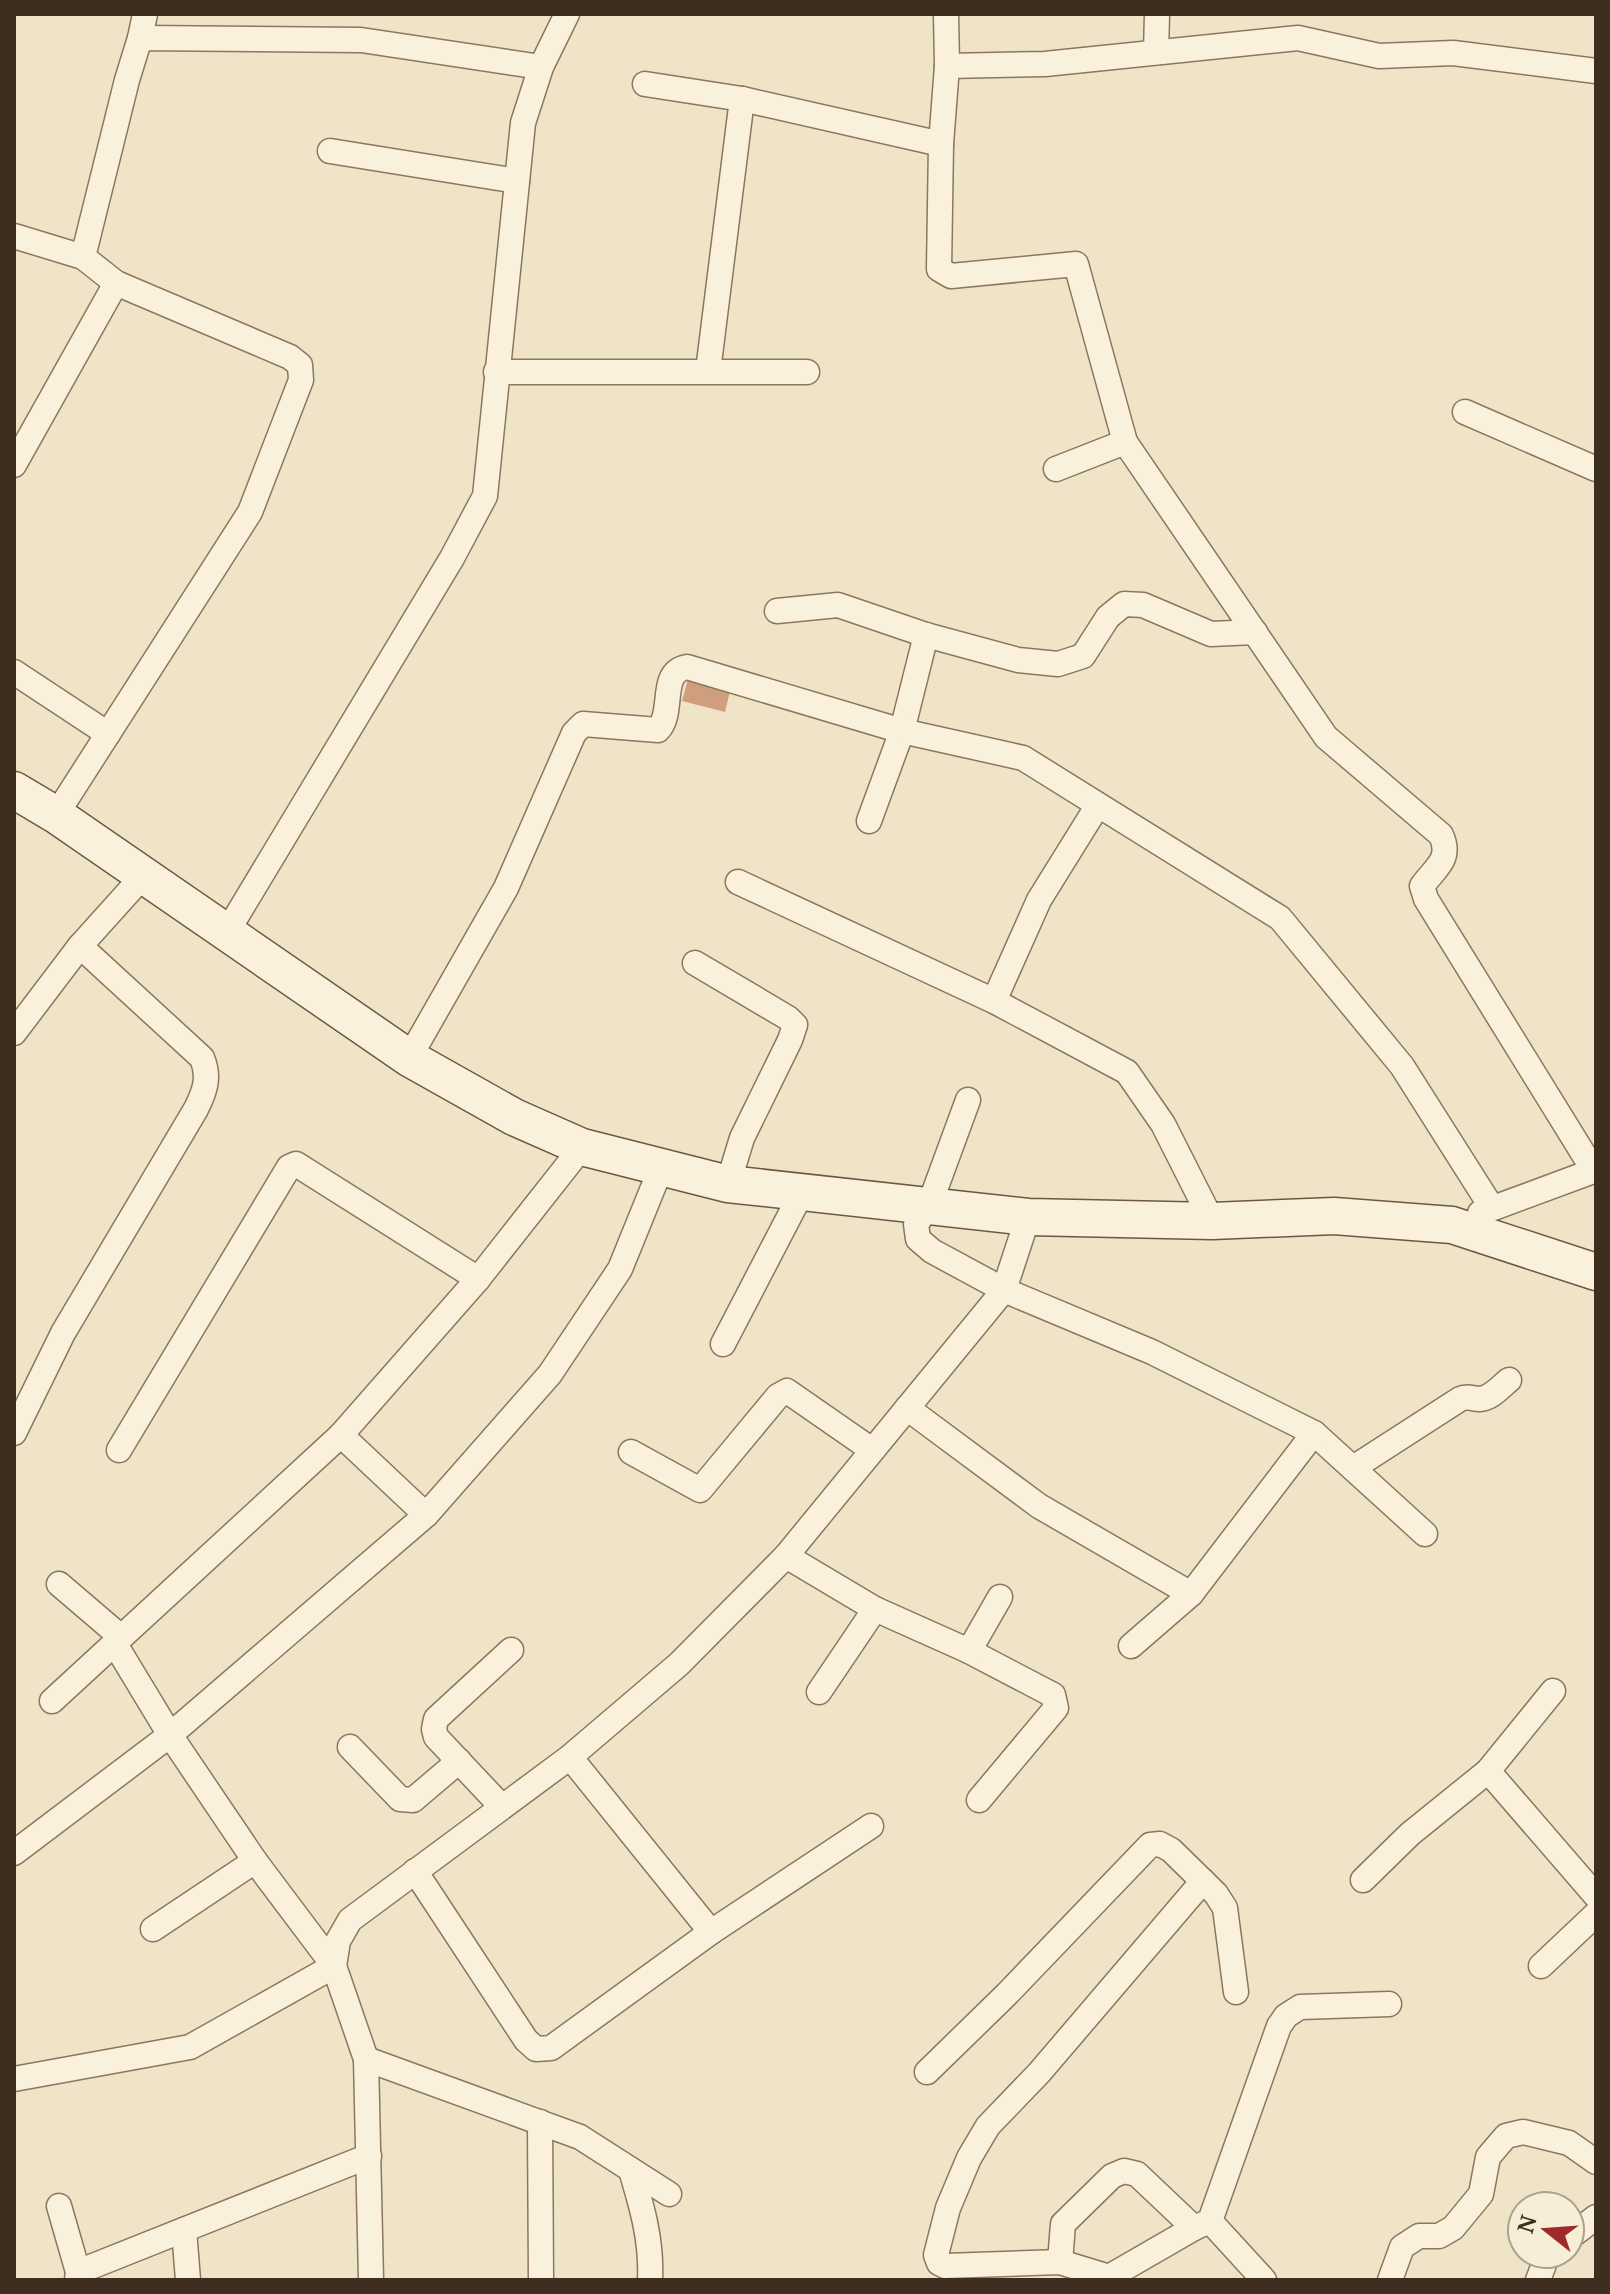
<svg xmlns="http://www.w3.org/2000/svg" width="1610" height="2294" viewBox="0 0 1610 2294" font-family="'Noto Serif',serif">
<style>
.building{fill:#cf9f7d}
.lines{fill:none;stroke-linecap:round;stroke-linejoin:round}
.minor-casing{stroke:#8d765c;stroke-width:27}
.secondary-casing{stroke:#6f573f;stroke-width:39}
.minor{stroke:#faf1dc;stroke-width:24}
.secondary{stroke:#faf1dc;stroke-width:36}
</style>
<rect width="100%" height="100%" fill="#f0e4c8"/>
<!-- building -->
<path class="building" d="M688,679L730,691L725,712L682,701Z"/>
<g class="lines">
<defs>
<g id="minor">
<path d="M946,14L947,66L941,144L939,269L951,276L1076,264L1125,442L1326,737L1441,835C1452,859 1436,867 1422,886L1426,899L1594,1171"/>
<path d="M140,38L145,14"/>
<path d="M1156,52L1157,14"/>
<path d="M947,66L1045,64L1298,38L1379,56L1453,53L1596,71"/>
<path d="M645,84L742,99L941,144"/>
<path d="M330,151L517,181"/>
<path d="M14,236L83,257L116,283L290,357L300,365L301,380L250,512L56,815"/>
<path d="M83,257L127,80L140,38L361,40L541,67"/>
<path d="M708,371L742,99"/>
<path d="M496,372H807"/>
<path d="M1465,412L1596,469"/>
<path d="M14,465L116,283"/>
<path d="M1056,469L1125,442"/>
<path d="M777,611L838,605L926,635L1018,660L1058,664L1083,656L1108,617L1124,604L1143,605L1211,634L1255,632"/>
<path d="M14,672L108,734"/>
<path d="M869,821L902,731L926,635"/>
<path d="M738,882L994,1001L1127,1072L1163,1124L1212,1221"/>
<path d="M227,932L452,558L485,496L523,123L541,67L567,14"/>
<path d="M695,963L788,1018L795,1025L790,1040L742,1138L728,1184"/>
<path d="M994,1001L1039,900L1098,805"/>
<path d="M14,1033L80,946L143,876"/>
<path d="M409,1058L506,888L574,733L583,724L658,730C675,713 658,672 687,667L902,731L1023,758L1280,918L1402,1066L1492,1208"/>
<path d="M968,1100L929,1206L916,1224L918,1239L932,1251L1004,1290L1152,1352L1314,1433L1425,1534"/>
<path d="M1480,1213L1596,1170"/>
<path d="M723,1344L802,1192"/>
<path d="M907,1408L1039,1506L1191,1594"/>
<path d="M14,1433L63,1333L196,1109C205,1091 210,1077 202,1058L80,946"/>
<path d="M341,1435L426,1515"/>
<path d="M119,1450L289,1167L296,1164L478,1279"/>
<path d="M631,1452L700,1490L778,1396L787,1391L872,1450"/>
<path d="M1353,1468L1460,1399C1468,1395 1471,1399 1480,1399C1492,1398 1500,1387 1509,1380"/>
<path d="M786,1556L875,1609L969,1651L1053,1695L1056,1708L979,1800"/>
<path d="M59,1584L121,1637"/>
<path d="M115,1644L170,1735L255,1861L334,1966L366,2059L371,2280"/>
<path d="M1131,1646L1191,1594L1314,1433"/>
<path d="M969,1651L1000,1597"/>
<path d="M819,1692L875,1609"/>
<path d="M52,1701L341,1435L478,1279L582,1147"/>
<path d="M350,1747L400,1799L413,1800L459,1761"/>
<path d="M570,1757L711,1932"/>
<path d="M1488,1771L1596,1896"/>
<path d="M502,1807L436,1737L434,1729L436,1719L511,1650"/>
<path d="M14,1853L170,1735L426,1515L550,1374L620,1269L661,1168"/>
<path d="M415,1871L526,2040L536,2049L551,2048L711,1932L871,1826"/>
<path d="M1363,1880L1410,1834L1488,1771L1553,1691"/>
<path d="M1203,1881L1039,2073L988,2126L969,2158L948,2208L936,2255L939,2263L945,2266L1060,2262L1109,2277L1194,2228L1210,2221L1279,2026L1286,2016L1300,2007L1389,2004"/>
<path d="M153,1929L255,1861"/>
<path d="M334,1966L338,1941L350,1920L570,1757L679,1664L786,1556L1004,1290L1028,1217"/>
<path d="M1541,1966L1596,1914"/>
<path d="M366,2059L580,2137L669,2194"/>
<path d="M927,2072L1006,1995L1150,1845L1160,1844L1171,1850L1216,1894L1225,1908L1236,1992"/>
<path d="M14,2079L190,2047L334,1966"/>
<path d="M540,2122L541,2280"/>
<path d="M631,2170C642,2207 652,2241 650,2280"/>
<path d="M59,2206L78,2272L77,2280"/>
<path d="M1210,2221L1264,2280"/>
<path d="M184,2230L188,2280"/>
<path d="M1570,2237L1596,2217"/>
<path d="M1060,2262L1063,2224L1112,2176L1124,2171L1137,2174L1194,2228"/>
<path d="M78,2272L369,2156"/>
<path d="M1390,2280L1402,2247L1419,2236H1439L1453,2228L1481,2194L1488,2157L1506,2136L1523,2132L1569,2143L1596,2162"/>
<path d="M1538,2280L1548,2254"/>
</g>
<path id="secondary" d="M14,790L56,815L409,1058L514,1117L582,1147L728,1184L1028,1217L1212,1221L1334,1216L1452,1225L1596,1272"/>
</defs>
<!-- minor casing -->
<use href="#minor" class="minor-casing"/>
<!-- secondary casing -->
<use href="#secondary" class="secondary-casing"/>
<!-- minor -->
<use href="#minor" class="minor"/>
<!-- secondary -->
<use href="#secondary" class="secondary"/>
</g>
<!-- border -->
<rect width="1610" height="2294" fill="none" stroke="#3d2e20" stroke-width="32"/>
<!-- north arrow -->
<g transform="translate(1546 2230) rotate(287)"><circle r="38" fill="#f7eed8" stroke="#ada18e" stroke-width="2"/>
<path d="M0-6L14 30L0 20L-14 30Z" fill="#9e2a2b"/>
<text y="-12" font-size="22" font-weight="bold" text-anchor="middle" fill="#3d2e20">N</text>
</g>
</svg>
